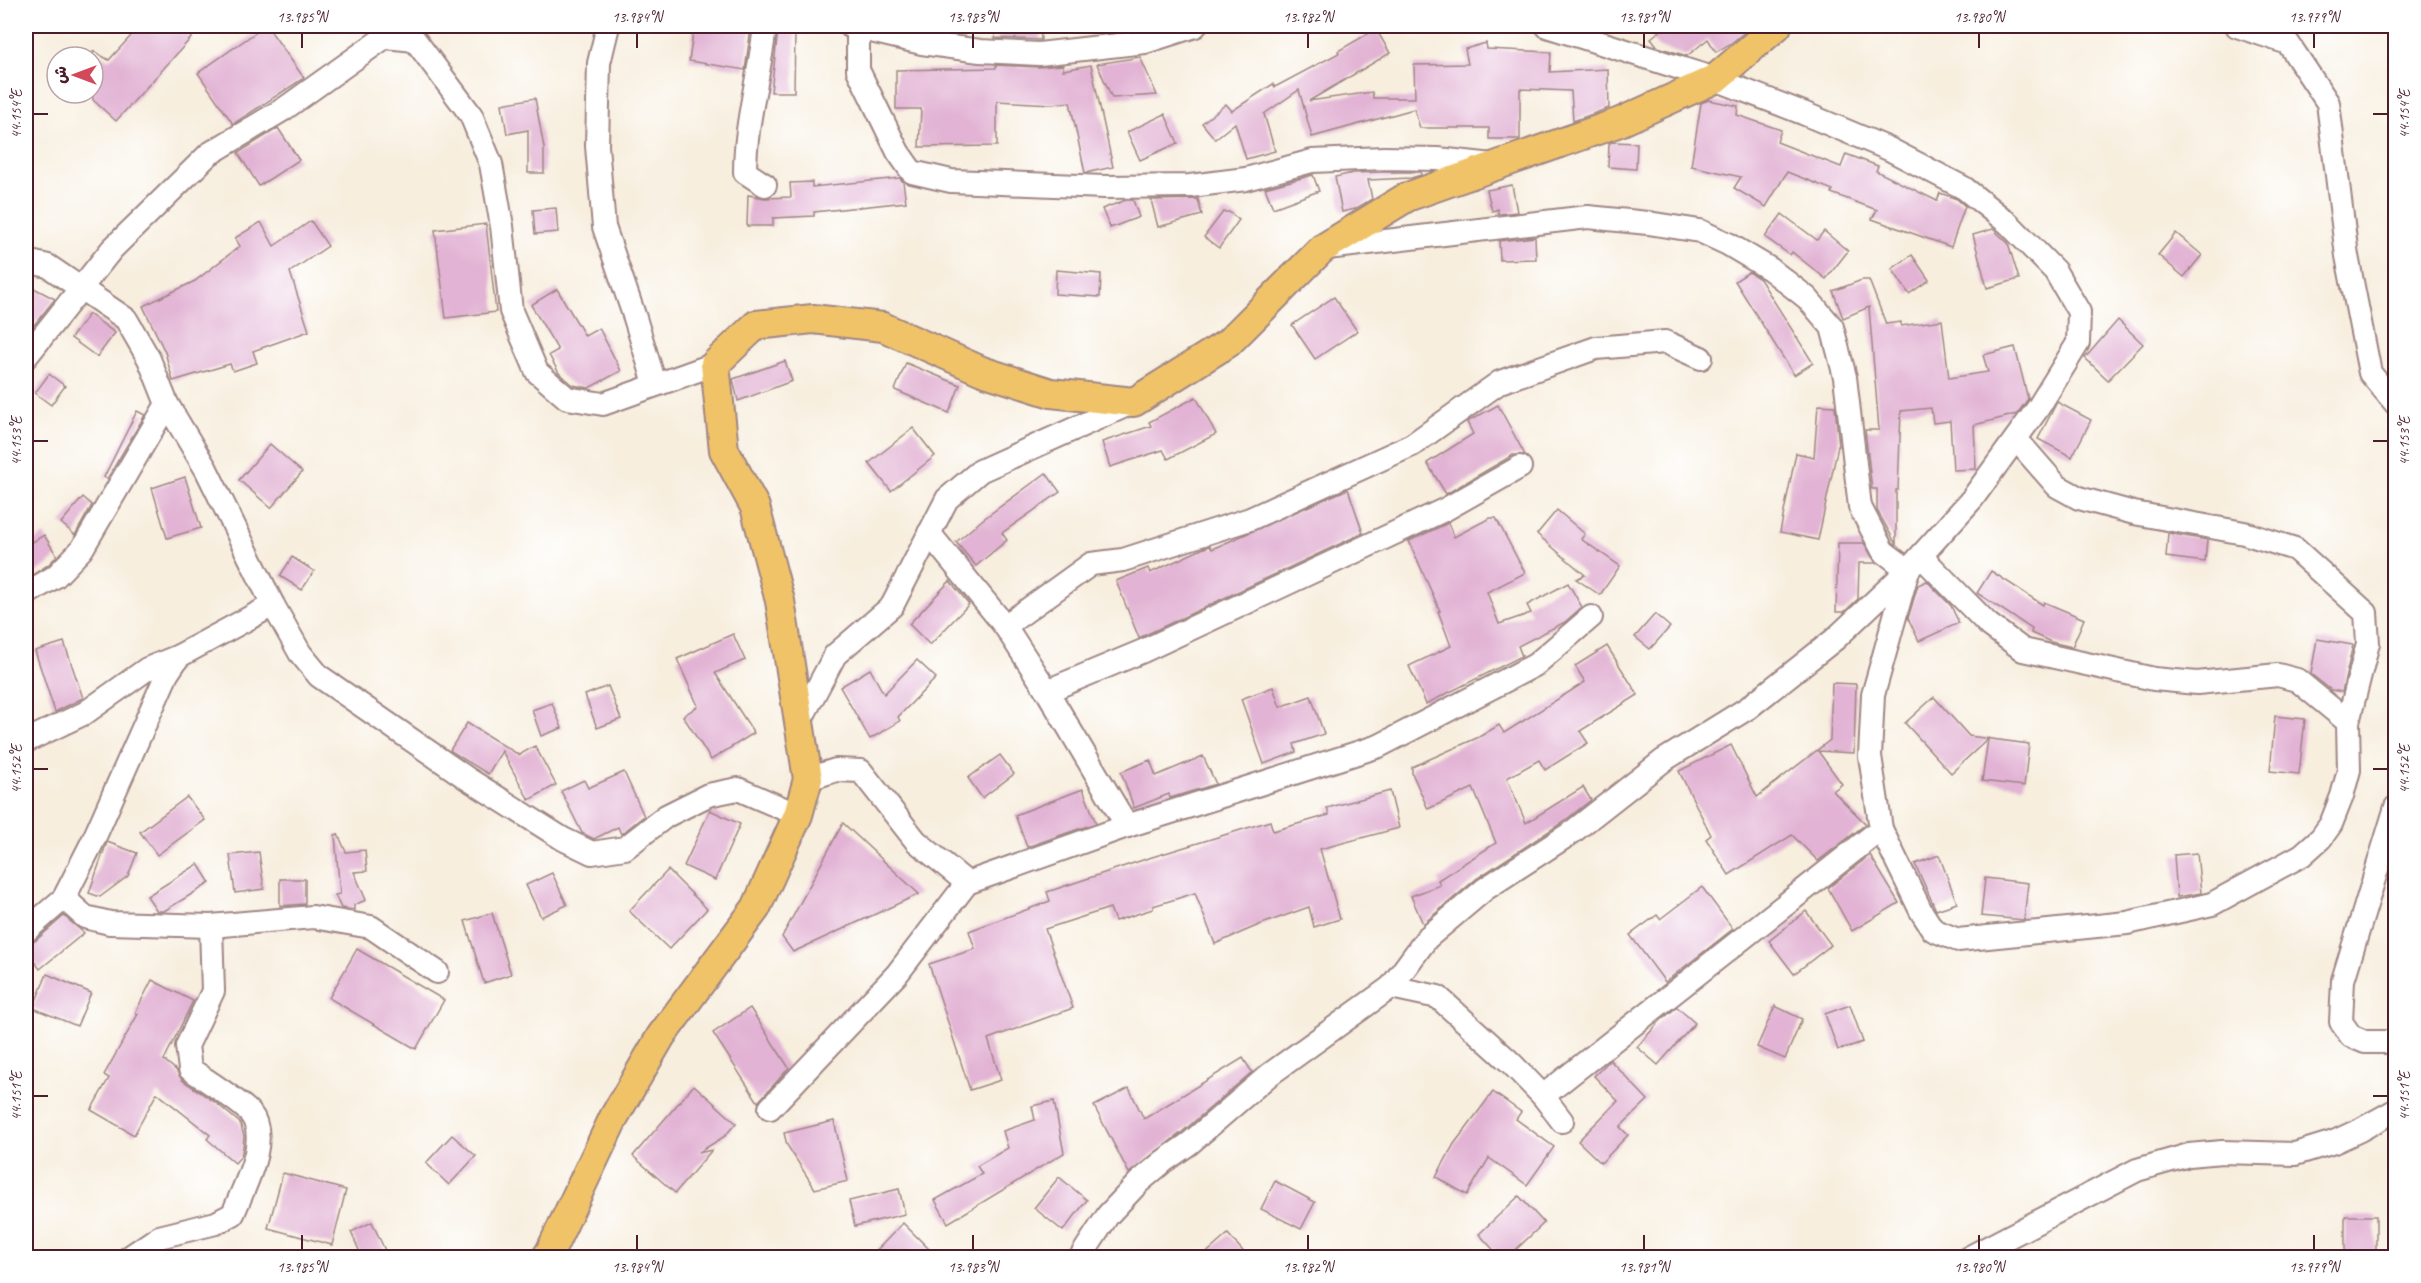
<svg xmlns="http://www.w3.org/2000/svg" width="2421" height="1283" viewBox="0 0 2421 1283" font-family="Caveat,'Playpen Sans Arabic',sans-serif">
<style>
.building{fill:#e2b3d4}
.lines{fill:none;stroke-linecap:round;stroke-linejoin:round}
.minor-casing{stroke:#a08684;stroke-width:26}
.major-casing{stroke:#a08684;stroke-width:32}
.minor{stroke:#fff;stroke-width:22}
.major{stroke:#f0c369;stroke-width:28}
.ticks{fill:none;stroke:#4a1f2b;stroke-width:2}
.neatline{fill:none;stroke:#4a1f2b;stroke-width:2}
.ticks-label{font-size:15px;text-anchor:middle;fill:#4a1f2b}
</style>
<rect width="100%" height="100%" fill="#fff"/>
<filter id="ink" filterUnits="userSpaceOnUse"><feTurbulence type="fractalNoise" baseFrequency=".0167" numOctaves="2"/><feDisplacementMap in="SourceGraphic" scale="12" xChannelSelector="R" yChannelSelector="G"/><feConvolveMatrix kernelMatrix="1 2 1 2 8 2 1 2 1" color-interpolation-filters="sRGB"/></filter>
<filter id="wash" filterUnits="userSpaceOnUse"><feTurbulence type="fractalNoise" baseFrequency=".008" numOctaves="4" result="noise"/><feDisplacementMap in="SourceGraphic" scale="24" xChannelSelector="R" yChannelSelector="G"/><feGaussianBlur stdDeviation="1.35" result="paint"/><feColorMatrix in="noise" values="0 0 0 0 0 0 0 0 0 0 0 0 0 0 0 0 0 1.4 0 .05"/><feComposite in="paint" operator="in"/></filter>
<g filter="url(#wash)">
<rect width="100%" height="100%" fill="#f7eede"/>
<g id="blocks">
<!-- building -->
<g class="building">
<path d="M140,26H179L192,37L116,121L93,100V51L109,60Z"/>
<path d="M265,26H267L304,78L233,124L198,73Z"/>
<path d="M694,26H732L751,28L745,70L689,61Z"/>
<path d="M994,26H1040L1041,40L995,38Z"/>
<path d="M1666,26H1752L1730,44L1716,52L1708,39L1687,56L1658,47L1651,38Z"/>
<path d="M1376,29L1390,53L1309,101L1372,92L1373,98H1415L1414,65L1468,64L1465,49L1486,43L1487,49L1551,52L1550,72L1608,69L1609,108L1573,121L1571,91L1520,89V139H1489V128H1420L1414,109L1312,137L1299,90L1264,114L1275,151L1246,159L1235,123L1215,139L1202,123L1226,104L1232,111L1273,84L1275,87L1339,53L1338,51Z"/>
<path d="M778,30L795,31L794,92H771Z"/>
<path d="M1140,57L1157,95L1112,98L1097,64Z"/>
<path d="M996,65L1038,67L1063,65V70L1091,65L1113,167L1085,173L1070,102L1052,104L997,101V146L919,147L921,109H896V70L996,68Z"/>
<path d="M535,98L544,148V173H528V130L507,134L502,104Z"/>
<path d="M1709,100L1738,106L1737,115L1781,130L1777,142L1841,167L1846,154L1878,166L1876,171L1937,201L1940,193L1957,199L1965,206L1951,247L1872,219L1877,210L1831,193L1833,190L1787,172L1766,207L1734,188L1741,177L1691,166L1701,103Z"/>
<path d="M1165,114L1178,143L1140,160L1127,132Z"/>
<path d="M278,128L299,160L259,186L238,153Z"/>
<path d="M1612,142L1637,143L1636,169L1608,167L1609,144Z"/>
<path d="M1384,172H1421V175L1411,178L1368,180L1372,199L1355,209L1342,212L1335,177L1353,173Z"/>
<path d="M1313,175L1319,191L1273,208L1265,188Z"/>
<path d="M900,178L903,182L906,202L814,212V216L773,218V226H747L748,195L765,198L791,197L790,183L812,182V187Z"/>
<path d="M1512,185L1517,212L1498,214V209L1492,211L1487,190Z"/>
<path d="M1198,199L1202,215L1158,227L1151,200Z"/>
<path d="M1126,200H1133L1139,217L1110,228L1102,209Z"/>
<path d="M556,208L558,232L535,234L533,210Z"/>
<path d="M1223,212H1229L1239,220L1219,248L1204,237Z"/>
<path d="M1782,214L1817,240L1824,231L1848,251L1826,279L1792,252L1790,255L1765,237Z"/>
<path d="M311,221L328,246L290,272L309,331L253,351L257,363L233,371L230,364L173,381L165,352L143,306L195,281L240,246L235,238L261,222L274,246Z"/>
<path d="M486,224L496,312L446,318L435,230Z"/>
<path d="M1993,229L2008,243L2019,279L1987,288L1973,235Z"/>
<path d="M2176,233L2202,255L2184,277L2158,255Z"/>
<path d="M1535,237L1536,259L1500,260L1499,241Z"/>
<path d="M1912,255L1929,280L1909,294L1892,269Z"/>
<path d="M1056,270L1101,274L1100,297L1055,294Z"/>
<path d="M1749,272L1760,279L1813,363L1794,375L1735,281Z"/>
<path d="M1862,280H1869L1886,324L1901,322V326L1942,320L1949,378L1988,372L1983,355L2015,347L2028,399L2017,414L1974,425L1976,469L1953,470L1950,421L1933,423L1931,408L1901,411L1898,490H1896V544L1877,510V489H1872L1865,430H1879L1869,307L1843,318L1833,291Z"/>
<path d="M26,284L55,299L34,325L26,320Z"/>
<path d="M557,289L585,336L599,328L621,371L589,388L573,385L559,373L549,355L558,350L531,305Z"/>
<path d="M1334,297L1357,331L1315,359L1292,325Z"/>
<path d="M89,314L115,333L97,357L71,338Z"/>
<path d="M2118,320L2143,344L2108,380L2085,358Z"/>
<path d="M785,361L792,381L738,401L733,379Z"/>
<path d="M906,363L960,385L949,413L895,390Z"/>
<path d="M49,374L65,386L51,405L35,393Z"/>
<path d="M1196,397L1216,434L1168,459L1163,450L1110,467L1102,442L1151,426L1149,422Z"/>
<path d="M2057,402L2091,420L2072,457L2038,439Z"/>
<path d="M1498,405L1525,455H1513L1446,494L1427,463L1473,434L1467,422Z"/>
<path d="M1818,405L1835,406L1839,446H1838L1818,540L1780,532L1796,453L1814,457Z"/>
<path d="M137,411L145,415L107,479L104,477Z"/>
<path d="M913,428L935,456L891,491L869,463Z"/>
<path d="M270,444L302,472L271,508L239,480Z"/>
<path d="M1046,473L1060,492L1002,533L1007,540L976,566L956,542L982,520Z"/>
<path d="M185,477L201,528L167,538L152,488Z"/>
<path d="M1348,489L1363,533L1139,638L1116,581L1148,568L1150,573L1204,548L1210,546L1212,549Z"/>
<path d="M83,497L92,505L75,535L61,523Z"/>
<path d="M1557,510L1585,534L1581,539L1620,566L1600,595L1576,579L1585,575L1537,534Z"/>
<path d="M1490,518H1496L1525,573L1487,592L1499,624L1531,613L1527,605L1568,583L1582,607L1565,622L1518,646L1522,656L1426,704L1409,666L1451,646L1438,611H1440L1409,541L1448,523L1454,537Z"/>
<path d="M2168,533L2207,540L2205,562L2166,557Z"/>
<path d="M44,535L57,556L48,565L26,579V546Z"/>
<path d="M1838,543H1864L1876,563H1859L1858,599L1844,612H1836Z"/>
<path d="M292,557L314,571L302,590L280,576Z"/>
<path d="M1991,571L2043,605L2044,602L2084,619L2072,647L2051,642L2031,633L2032,629L1977,593Z"/>
<path d="M950,581L969,604L930,645L909,624Z"/>
<path d="M1927,581L1951,606L1959,623L1919,641L1908,618L1918,585Z"/>
<path d="M1655,614L1670,627L1650,649L1635,637Z"/>
<path d="M733,634L745,660L715,673L754,733L711,760L683,716L698,706L677,659Z"/>
<path d="M2317,639L2353,645L2342,692L2331,690L2311,674Z"/>
<path d="M64,642L83,698L55,712L35,651Z"/>
<path d="M1607,646L1638,695L1580,731L1588,743L1545,770L1539,760L1507,778L1526,823L1583,787L1591,800L1563,822L1476,879L1423,924L1411,896L1440,885L1438,880L1496,843L1473,788L1428,809L1412,773V767L1479,737L1499,725L1504,733L1585,682L1575,666Z"/>
<path d="M917,660L936,678L898,717L900,721L870,739L840,687L870,669L884,694Z"/>
<path d="M1832,683L1856,684L1854,753L1818,751L1842,784L1833,791L1866,824L1818,861L1792,835L1729,875L1706,839L1711,835L1679,771L1731,745L1757,797L1830,740Z"/>
<path d="M608,686L621,719L597,728L585,695Z"/>
<path d="M1273,687L1280,707L1311,696L1324,734L1294,744L1296,752L1264,764L1241,699Z"/>
<path d="M1934,697L1969,736L2029,744L2024,786L1982,781L1988,739L1951,773L1905,723Z"/>
<path d="M552,703L562,728L541,736L532,710Z"/>
<path d="M2275,716L2305,719L2299,774L2270,771Z"/>
<path d="M467,723L519,755L535,746L556,785L529,800L502,751L488,774L454,753L450,750Z"/>
<path d="M1000,755L1014,774L982,798L968,778Z"/>
<path d="M1203,756L1216,784L1170,798L1169,794L1134,808L1121,772L1150,760L1156,776Z"/>
<path d="M624,772L644,816L621,834L618,827L594,839L582,833L561,791L584,780L588,788Z"/>
<path d="M1083,789L1096,823L1027,847L1015,815Z"/>
<path d="M1390,791L1399,828L1320,849L1340,919L1314,927L1309,907L1259,925L1215,944L1195,893L1153,906V909L1115,921L1110,908L1045,929L1073,1008L988,1039L1001,1080L970,1090L929,964L975,949L969,931L1050,901L1047,892L1149,858L1270,821L1273,831L1329,815L1327,808Z"/>
<path d="M187,797L205,820L157,855L140,832Z"/>
<path d="M710,810L740,824L715,880L684,866Z"/>
<path d="M843,823L919,894L793,952L782,937Z"/>
<path d="M338,834L346,852L365,850L367,871L354,872L366,900L354,905V910L341,908L335,895L340,894L335,835Z"/>
<path d="M107,842L137,853L128,876L100,897L89,893Z"/>
<path d="M259,852L264,889L235,893L230,855Z"/>
<path d="M2197,853L2201,893L2177,897L2174,855Z"/>
<path d="M1870,855L1899,903L1852,931L1828,888Z"/>
<path d="M1939,855L1957,903L1936,910L1915,864Z"/>
<path d="M198,864L210,883L164,911H157L147,896Z"/>
<path d="M668,870L707,909L669,949L629,911Z"/>
<path d="M552,873L567,905L541,917L526,885Z"/>
<path d="M1985,878L2028,883L2024,920L1981,916Z"/>
<path d="M280,879H305V904L280,906Z"/>
<path d="M1702,887L1733,929L1665,982L1630,935L1657,915L1660,919Z"/>
<path d="M1806,911L1831,945L1794,974L1769,941Z"/>
<path d="M492,913L511,974L484,983L465,921Z"/>
<path d="M64,916L84,933L40,969L26,951V944L35,941Z"/>
<path d="M357,949L444,1000L416,1049L329,998Z"/>
<path d="M47,974L91,993L77,1026L33,1008Z"/>
<path d="M152,980L193,1001L164,1060L176,1070L182,1080L216,1103L240,1123L244,1136L243,1147L241,1156L235,1163L207,1139L210,1135L157,1093L134,1135L91,1110L109,1078L104,1075L138,1014L135,1013Z"/>
<path d="M1850,1005L1863,1042L1838,1050L1825,1014Z"/>
<path d="M1775,1006L1802,1019L1785,1059L1757,1047Z"/>
<path d="M1677,1007L1695,1023L1658,1065L1637,1047L1660,1021Z"/>
<path d="M750,1008L789,1068L758,1102L713,1033Z"/>
<path d="M1243,1058L1252,1072L1182,1132L1129,1173L1094,1106L1129,1088L1144,1119Z"/>
<path d="M1610,1060L1648,1100L1620,1127L1628,1135L1601,1163L1578,1141L1618,1101L1594,1076Z"/>
<path d="M694,1085L736,1123L725,1136L698,1153L712,1150L675,1193L633,1156Z"/>
<path d="M1493,1092L1521,1112L1516,1119L1554,1147L1527,1185L1489,1158L1467,1195L1436,1177L1454,1144Z"/>
<path d="M1054,1101L1064,1153L948,1223L935,1200L982,1174L977,1166L1008,1148L1003,1131L1035,1120L1032,1106Z"/>
<path d="M834,1121L848,1181L815,1189L787,1145L784,1133Z"/>
<path d="M452,1135L476,1156L449,1185L426,1163Z"/>
<path d="M283,1173L346,1190L332,1245L268,1228Z"/>
<path d="M1059,1177L1087,1200L1063,1231L1034,1208Z"/>
<path d="M1275,1181L1315,1202L1301,1229L1261,1209Z"/>
<path d="M899,1189L905,1214L855,1226L849,1201Z"/>
<path d="M1519,1196L1544,1223L1508,1257H1500L1479,1234Z"/>
<rect x="2345" y="1216" width="31" height="41"/>
<path d="M372,1222L388,1257H362L351,1232Z"/>
<path d="M903,1223L937,1257H870Z"/>
<path d="M1228,1234L1248,1257H1202Z"/>
</g>
</g>
</g>
<g filter="url(#ink)">
<use href="#blocks" fill-opacity="0" stroke="#a08684" stroke-width="1.5"/>
<g class="lines">
<defs>
<g id="minor">
<path d="M608,26L599,63L597,146L604,227L635,318L655,384"/>
<path d="M850,26L922,43L980,51L1039,54L1145,42L1195,26"/>
<path d="M2237,26L2288,43L2328,103L2347,256L2370,373L2396,404"/>
<path d="M858,27V70L898,152L912,172L951,181L1105,187L1190,186L1246,179L1312,161L1384,158L1438,159L1493,165"/>
<path d="M765,185L745,172C745,123 760,74 765,26"/>
<path d="M1327,248L1588,217L1648,223L1700,231L1728,244L1770,269L1807,298L1832,327L1845,377L1860,507L1883,551L1908,570L1873,695L1870,756L1881,829L1921,911L1933,930L1958,940L2127,923L2212,904L2302,855L2321,838L2331,824L2342,796L2349,770L2348,722L2368,643L2366,613L2295,549L2244,533L2134,513L2079,498L2057,486L2016,439"/>
<path d="M26,261L48,266L126,319L149,359L167,404L206,469L273,605L300,653L319,676L468,779L563,839L592,853L625,848L666,816L708,795L738,789L798,815"/>
<path d="M26,357L112,249L209,154L284,109L385,37L415,40L471,115L491,164L502,226L511,311L537,372L567,398L603,404L715,364"/>
<path d="M929,533L1005,626L1047,691L1127,826"/>
<path d="M1921,556L1988,624L2023,650L2154,679L2197,683L2278,675L2297,680L2348,722"/>
<path d="M26,594L56,576L82,549L167,404"/>
<path d="M1005,626L1091,564L1123,560L1250,519L1412,445L1500,382L1596,348L1665,342L1701,358"/>
<path d="M1047,691L1143,651L1446,509L1520,467"/>
<path d="M799,723L835,655L892,606L947,499L980,471L1134,402"/>
<path d="M26,741L85,713L147,669L179,656"/>
<path d="M808,779L836,770L861,771L916,841L967,883"/>
<path d="M2396,807L2343,980L2341,1022L2351,1036L2365,1042H2396"/>
<path d="M64,898L85,917L110,923L211,926L313,917L371,927L437,972"/>
<path d="M26,931L64,898L92,843L167,674L179,656L273,605"/>
<path d="M1391,987L1438,997L1511,1063L1543,1096L1562,1121"/>
<path d="M1543,1096L1881,829"/>
<path d="M770,1108L897,974L967,883L1127,826L1379,746L1535,665L1591,617"/>
<path d="M128,1258L159,1237L216,1223L233,1214C244,1186 271,1139 250,1113C240,1101 204,1079 190,1069L187,1046L213,991L211,926"/>
<path d="M1080,1258L1108,1215L1139,1182L1164,1161L1190,1143L1269,1075L1391,987L1427,938L1485,889L1571,833L1664,760L1748,708L1835,639L1908,570L1972,499L2038,408L2078,343L2079,312L2055,271L2009,224L1964,188L1889,149L1803,113L1715,79L1547,26"/>
<path d="M1968,1258L2137,1170L2189,1155L2222,1152L2295,1154L2334,1142L2360,1130L2396,1110"/>
</g>
<path id="major" d="M546,1258L550,1252L614,1117L661,1036L756,908L798,815L808,779L780,601L755,507L724,450L715,364L756,325L813,319L883,327L982,371L1051,393L1134,402L1228,343L1322,249L1407,197L1620,122L1715,79L1777,26"/>
</defs>
<!-- minor casing -->
<use href="#minor" class="minor-casing"/>
<!-- major casing -->
<use href="#major" class="major-casing"/>
<!-- minor -->
<use href="#minor" class="minor"/>
<!-- major -->
<use href="#major" class="major"/>
</g>
</g>
<!-- ticks -->
<path class="ticks" d="M302,33V48M637,33V48M973,33V48M1308,33V48M1644,33V48M1979,33V48M2314,33V48M33,114H48M2373,114H2388M33,441H48M2373,441H2388M33,769H48M2373,769H2388M33,1096H48M2373,1096H2388M302,1235V1250M637,1235V1250M973,1235V1250M1308,1235V1250M1644,1235V1250M1979,1235V1250M2314,1235V1250"/>
<!-- margin -->
<rect width="2421" height="1283" fill="none" stroke="#fff" stroke-width="66"/>
<!-- north arrow -->
<g transform="translate(75 75) rotate(270)"><circle r="28" fill="#ffffff" stroke="#b7a5aa" stroke-width="1.5"/>
<path d="M0-4.5L10 22L0 15L-10 22Z" fill="#d1495b"/>
<text y="-9" font-size="16" font-weight="bold" text-anchor="middle" fill="#4a1f2b">ش</text>
</g>
<rect x="33" y="33" width="2355" height="1217" class="neatline"/>
<g class="ticks-label">
<text x="302" y="22">13.985°N</text>
<text x="637" y="22">13.984°N</text>
<text x="973" y="22">13.983°N</text>
<text x="1308" y="22">13.982°N</text>
<text x="1644" y="22">13.981°N</text>
<text x="1979" y="22">13.980°N</text>
<text x="2314" y="22">13.979°N</text>
<text transform="translate(2404 114) rotate(-90)" y="5">44.154°E</text>
<text transform="translate(16 114) rotate(-90)" y="5">44.154°E</text>
<text transform="translate(2404 441) rotate(-90)" y="5">44.153°E</text>
<text transform="translate(16 441) rotate(-90)" y="5">44.153°E</text>
<text transform="translate(2404 769) rotate(-90)" y="5">44.152°E</text>
<text transform="translate(16 769) rotate(-90)" y="5">44.152°E</text>
<text transform="translate(2404 1096) rotate(-90)" y="5">44.151°E</text>
<text transform="translate(16 1096) rotate(-90)" y="5">44.151°E</text>
<text x="302" y="1272">13.985°N</text>
<text x="637" y="1272">13.984°N</text>
<text x="973" y="1272">13.983°N</text>
<text x="1308" y="1272">13.982°N</text>
<text x="1644" y="1272">13.981°N</text>
<text x="1979" y="1272">13.980°N</text>
<text x="2314" y="1272">13.979°N</text>
</g>
</svg>
